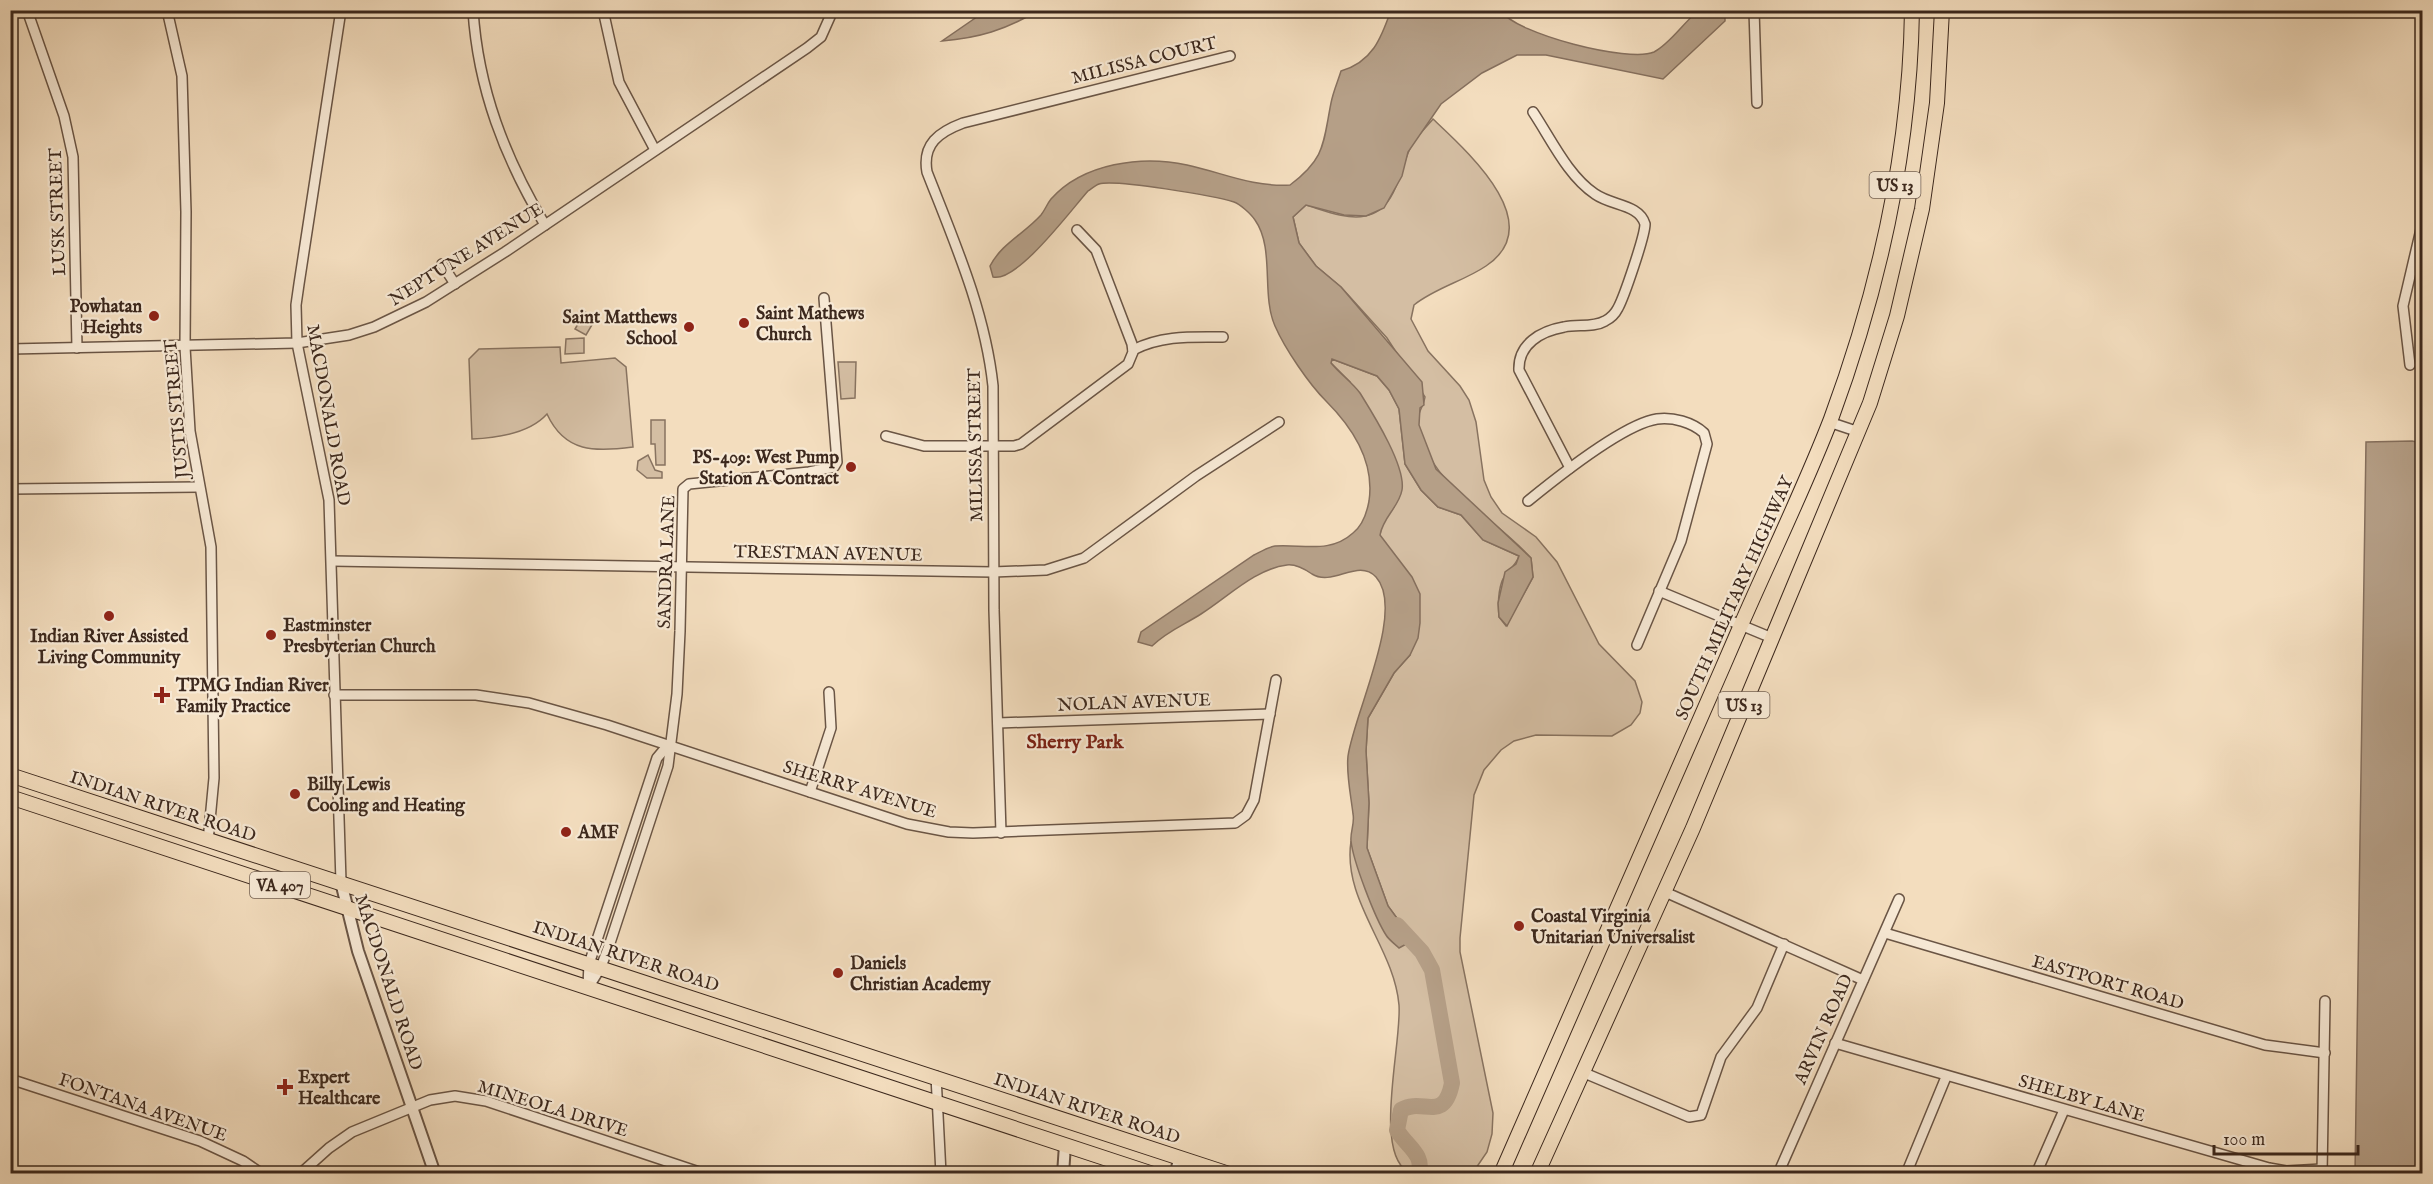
<svg xmlns="http://www.w3.org/2000/svg" width="2433" height="1184" viewBox="0 0 2433 1184" font-family="'IM FELL English',serif">
<style>
.green{fill:#d4bea3;stroke:#887360;stroke-width:1.5}
.water{fill:#b59f87;stroke:#856f5d;stroke-width:1.5}
.lines{fill:none;stroke-linecap:round;stroke-linejoin:round}
.river{stroke:#b59f87;stroke-width:16}
.minor-casing{stroke:#6a5545;stroke-width:12}
.tertiary-casing{stroke:#6a5545;stroke-width:14}
.primary-casing{stroke:#3c281d;stroke-width:16}
.minor{stroke:#f7e9d5;stroke-width:9}
.tertiary{stroke:#f7e9d5;stroke-width:10}
.primary{stroke:#f3ddbe;stroke-width:14}
.poi-dot{fill:#8f2418;stroke:#f7e9d5;stroke-width:2}
.labels{text-anchor:middle;stroke-width:4.5;stroke-linejoin:round;paint-order:stroke}
.shield{fill:#f7e9d5;stroke:#746254;stroke-width:1.5}
.shield-label{font-size:16px;font-weight:bold;fill:#3c281d}
.street-label{font-size:18px;fill:#3c281d;stroke:#f7e9d5}
.poi-label{font-size:18px;font-weight:bold;fill:#3c281d;stroke:#f7e9d5;text-anchor:start}
.neighbourhood-label{font-size:20px;font-weight:bold;fill:#7a1f14;stroke:#f7e9d5}
</style>
<rect width="100%" height="100%" fill="#f3ddbe"/>
<filter id="stains"><feTurbulence type="fractalNoise" baseFrequency=".00333" numOctaves="4"/><feColorMatrix values="0 0 0 0 .2 0 0 0 0 .09 0 0 0 0 .02 0 0 0 .5 -.17"/></filter>
<radialGradient id="worn" r=".72"><stop offset=".6" stop-color="#630" stop-opacity="0"/><stop offset="1" stop-color="#630" stop-opacity=".3"/></radialGradient>
<!-- green -->
<g class="green">
<path d="M1433,119C1468,152 1549,224 1486,266C1464,281 1435,288 1414,305L1411,319L1428,351L1460,386L1469,400L1476,422L1484,480L1491,497L1502,513L1536,537L1557,562L1599,644L1635,681L1642,702L1640,713L1631,725L1612,736L1536,735L1514,741L1501,750L1484,770L1474,795L1460,938V952L1493,1113L1492,1134L1487,1152L1474,1171L1468,1173L1408,1172C1373,1151 1402,1043 1399,1005C1394,947 1342,901 1351,841L1362,878L1410,936L1388,906L1367,848L1369,803L1366,751L1368,718L1394,673L1410,655L1380,535L1382,522L1394,507L1350,382L1331,363L1332,359L1377,376L1389,390L1399,409L1405,464L1421,490L1438,507L1461,515L1483,540L1519,556C1516,566 1506,572 1502,581C1498,592 1498,606 1499,617L1506,626L1533,577L1531,558C1494,517 1426,483 1418,423C1417,411 1424,407 1425,397L1387,338L1341,287L1316,266L1299,243L1293,217L1306,205C1323,210 1347,220 1365,216C1394,211 1399,176 1408,153C1412,140 1424,130 1433,119Z"/>
<path d="M585,312L596,318L586,335L575,329Z"/>
<path d="M584,338V353L565,354L566,339Z"/>
<path d="M560,347L561,363L615,358L626,367L633,447C595,452 565,453 547,414C529,434 497,438 472,439L469,359L479,349Z"/>
<path d="M838,362H856L855,398L841,399Z"/>
<path d="M651,420H665V465H656L655,444H651Z"/>
<path d="M648,455L655,470L662,472V478H647L637,470L638,461Z"/>
</g>
<!-- water -->
<g class="water">
<path d="M987,10L1037,11C1006,30 978,38 942,41Z"/>
<path d="M1391,10L1501,11C1516,34 1629,63 1654,52C1670,44 1684,22 1698,11H1725V21L1663,79L1546,55H1517L1482,73L1441,104L1408,152L1402,176L1384,208L1366,216L1344,215L1306,205L1293,217L1299,243L1316,266L1341,287L1422,382L1424,405L1420,408L1419,425L1436,469L1531,558L1533,577L1507,626L1499,617L1498,603L1505,572L1516,564L1519,556L1483,540L1461,515L1438,507L1421,490L1405,464L1399,409L1389,390L1377,376L1332,359L1331,363C1340,374 1352,382 1360,393C1373,414 1406,466 1402,490C1399,507 1383,517 1380,535L1412,577L1420,594V623L1418,638L1410,655L1394,673L1368,718L1366,751L1369,803L1367,848L1388,906L1410,936V942L1399,948C1395,944 1389,940 1386,935C1375,918 1353,861 1351,841C1350,832 1355,823 1353,814C1351,796 1346,774 1348,756C1354,713 1406,610 1376,577C1358,558 1333,587 1312,574C1306,570 1295,564 1287,565C1255,569 1228,597 1201,614C1184,625 1167,631 1152,646L1138,642L1141,632L1254,555C1260,552 1268,547 1275,546C1303,544 1330,554 1353,533C1362,526 1367,512 1369,501C1375,461 1353,428 1326,401C1309,384 1285,349 1275,326C1261,295 1275,248 1255,220C1251,214 1240,204 1234,202C1216,196 1115,179 1099,184C1096,185 1091,189 1088,191C1071,210 1017,283 993,277L990,266C1002,243 1024,234 1041,215C1045,210 1047,204 1051,199C1083,163 1142,155 1187,165C1224,173 1251,187 1290,185C1326,158 1323,143 1331,103C1333,92 1338,81 1341,71C1372,62 1381,39 1391,10Z"/>
<path d="M2412,441L2422,443V1173H2355L2366,442Z"/>
</g>
<g class="lines">
<!-- river -->
<path class="river" d="M1397,925L1422,952L1432,970L1452,1083C1444,1124 1423,1097 1401,1110L1397,1130C1405,1145 1426,1155 1418,1174"/>
<defs>
<g id="minor">
<path d="M27,10L64,116L73,157L77,348"/>
<path d="M167,10L182,76L186,212L185,347L190,431L211,547L214,778L208,841"/>
<path d="M341,10L299,284L296,305L297,343L329,500L341,882"/>
<path d="M473,10C478,89 505,158 545,225"/>
<path d="M603,10L619,82L655,150"/>
<path d="M1754,10L1757,103"/>
<path d="M1533,112C1551,139 1568,176 1595,194C1612,206 1639,204 1645,224C1645,236 1624,297 1618,308C1615,314 1611,318 1605,321C1593,328 1578,324 1564,327C1541,331 1518,344 1519,370L1570,468"/>
<path d="M442,264L455,284"/>
<path d="M10,349L297,343L349,335L374,327L426,302L505,252L807,48L821,37L833,10"/>
<path d="M1133,350C1162,335 1192,337 1223,337"/>
<path d="M2410,365L2403,306L2422,225"/>
<path d="M1829,422L1859,432"/>
<path d="M886,436L924,446H1014L1021,444L1128,364L1133,352L1132,344L1096,250L1077,230"/>
<path d="M10,489L199,487"/>
<path d="M1528,501C1555,479 1624,424 1657,419C1673,417 1692,422 1704,433L1707,444L1681,541L1637,645"/>
<path d="M332,561L993,572L1046,570L1084,558L1196,476L1279,422"/>
<path d="M1659,591L1772,638"/>
<path d="M334,695H476L529,703L607,725L907,824L949,832L973,833L1235,823L1246,815L1254,800L1276,680"/>
<path d="M998,723L1270,714"/>
<path d="M810,792L831,728L829,692"/>
<path d="M1001,833L994,610L993,386C985,311 954,241 927,172C922,144 939,132 963,123L1230,56"/>
<path d="M1665,892L1863,980"/>
<path d="M1885,933L2265,1045L2325,1053"/>
<path d="M588,985L589,964L657,758L668,745"/>
<path d="M588,988L601,967L610,943L668,766L677,694L680,631L683,489L689,484L809,472L834,467L837,462L824,298"/>
<path d="M1835,1043L2269,1168L2286,1171L2322,1169"/>
<path d="M1582,1072L1689,1117L1701,1115L1721,1057L1757,1008L1784,944"/>
<path d="M936,1076L941,1174"/>
<path d="M10,1079L200,1141L243,1161L262,1174"/>
<path d="M300,1174L329,1148L352,1132L430,1100L455,1096L486,1101L705,1174"/>
<path d="M1778,1174L1899,899"/>
<path d="M1906,1174L1946,1077"/>
<path d="M2036,1174L2064,1110"/>
<path d="M2322,1174L2325,1001"/>
</g>
<g id="tertiary">
<path d="M341,882L358,951L435,1174"/>
<path d="M1063,1174L1065,1145"/>
<path d="M1176,1174L1179,1158"/>
</g>
<g id="primary">
<path d="M10,775L1229,1174"/>
<path d="M10,797L1153,1174"/>
<path d="M1501,1174C1581,990 1662,808 1741,625C1771,556 1804,489 1831,419C1879,289 1910,150 1912,10"/>
<path d="M1537,1174L1693,828L1870,403L1897,316L1922,209L1937,103L1942,10"/>
</g>
</defs>
<!-- minor casing -->
<use href="#minor" class="minor-casing"/>
<!-- tertiary casing -->
<use href="#tertiary" class="tertiary-casing"/>
<!-- primary casing -->
<use href="#primary" class="primary-casing"/>
<!-- minor -->
<use href="#minor" class="minor"/>
<!-- tertiary -->
<use href="#tertiary" class="tertiary"/>
<!-- primary -->
<use href="#primary" class="primary"/>
</g>
<!-- markers -->
<g class="poi-dot">
<circle cx="154" cy="316" r="6"/>
<circle cx="744" cy="323" r="6"/>
<circle cx="689" cy="327" r="6"/>
<circle cx="851" cy="467" r="6"/>
<circle cx="109" cy="616" r="6"/>
<circle cx="271" cy="635" r="6"/>
<path d="M159 686h6v6h6v6h-6v6h-6v-6h-6v-6h6z"/>
<circle cx="295" cy="794" r="6"/>
<circle cx="566" cy="832" r="6"/>
<circle cx="1519" cy="926" r="6"/>
<circle cx="838" cy="973" r="6"/>
<path d="M282 1078h6v6h6v6h-6v6h-6v-6h-6v-6h6z"/>
</g>
<g class="labels">
<!-- shield labels -->
<g class="shield">
<rect x="1869.5" y="172" width="51" height="26" rx="4.5"/>
<rect x="1718.5" y="692" width="51" height="26" rx="4.5"/>
<rect x="250" y="872" width="60" height="26" rx="4.5"/>
</g>
<g class="shield-label">
<text x="1895" y="191">US 13</text>
<text x="1744" y="711">US 13</text>
<text x="280" y="891">VA 407</text>
</g>
<!-- street labels -->
<g class="street-label">
<text transform="translate(1144 60) rotate(-14)" y="6">MILISSA COURT</text>
<text transform="translate(57 212) rotate(-92)" y="6">LUSK STREET</text>
<text transform="translate(466 254) rotate(-32)" y="6">NEPTUNE AVENUE</text>
<text transform="translate(176 409) rotate(-95)" y="6">JUSTIS STREET</text>
<text transform="translate(329 415) rotate(80)" y="6">MACDONALD ROAD</text>
<text transform="translate(975 445) rotate(-91)" y="6">MILISSA STREET</text>
<text transform="translate(828 553) rotate(1)" y="6">TRESTMAN AVENUE</text>
<text transform="translate(666 562) rotate(-88)" y="6">SANDRA LANE</text>
<text transform="translate(1734 598) rotate(-66)" y="6">SOUTH MILITARY HIGHWAY</text>
<text transform="translate(1134 702) rotate(-2)" y="6">NOLAN AVENUE</text>
<text transform="translate(860 789) rotate(17)" y="6">SHERRY AVENUE</text>
<text transform="translate(163 806) rotate(18)" y="6">INDIAN RIVER ROAD</text>
<text transform="translate(626 956) rotate(18)" y="6">INDIAN RIVER ROAD</text>
<text transform="translate(389 982) rotate(72)" y="6">MACDONALD ROAD</text>
<text transform="translate(2108 982) rotate(16)" y="6">EASTPORT ROAD</text>
<text transform="translate(1823 1029) rotate(-66)" y="6">ARVIN ROAD</text>
<text transform="translate(2082 1098) rotate(16)" y="6">SHELBY LANE</text>
<text transform="translate(143 1107) rotate(19)" y="6">FONTANA AVENUE</text>
<text transform="translate(553 1108) rotate(17)" y="6">MINEOLA DRIVE</text>
<text transform="translate(1087 1108) rotate(18)" y="6">INDIAN RIVER ROAD</text>
</g>
<!-- poi labels -->
<g class="poi-label">
<text x="142" y="312" text-anchor="end">Powhatan<tspan x="142" dy="21">Heights</tspan></text>
<text x="756" y="319">Saint Mathews<tspan x="756" dy="21">Church</tspan></text>
<text x="677" y="323" text-anchor="end">Saint Matthews<tspan x="677" dy="21">School</tspan></text>
<text x="839" y="463" text-anchor="end">PS-409: West Pump<tspan x="839" dy="21">Station A Contract</tspan></text>
<text x="283" y="631">Eastminster<tspan x="283" dy="21">Presbyterian Church</tspan></text>
<text x="109" y="642" text-anchor="middle">Indian River Assisted<tspan x="109" dy="21">Living Community</tspan></text>
<text x="176" y="691">TPMG Indian River<tspan x="176" dy="21">Family Practice</tspan></text>
<text x="307" y="790">Billy Lewis<tspan x="307" dy="21">Cooling and Heating</tspan></text>
<text x="578" y="838">AMF</text>
<text x="1531" y="922">Coastal Virginia<tspan x="1531" dy="21">Unitarian Universalist</tspan></text>
<text x="850" y="969">Daniels<tspan x="850" dy="21">Christian Academy</tspan></text>
<text x="298" y="1083">Expert<tspan x="298" dy="21">Healthcare</tspan></text>
</g>
<!-- neighbourhood labels -->
<g class="neighbourhood-label">
<text x="1075" y="748">Sherry Park</text>
</g>
</g>
<!-- margin -->
<rect width="2433" height="1184" fill="none" stroke="#f3ddbe" stroke-width="36"/>
<rect x="12" y="12" width="2409" height="1160" fill="none" stroke="#3c281d" stroke-width="3"/>
<rect x="18" y="18" width="2397" height="1148" fill="none" stroke="#3c281d" stroke-width="1.5"/>
<!-- scale -->
<path d="M2214 1145v9h144v-9" fill="none" stroke="#3c281d" stroke-width="3"/>
<text x="2223" y="1145" font-size="18" fill="#3c281d" stroke="#f7e9d5" stroke-width="4.5" paint-order="stroke">100 m</text>
<rect width="100%" height="100%" filter="url(#stains)"/>
<rect width="100%" height="100%" fill="url(#worn)"/>
</svg>
